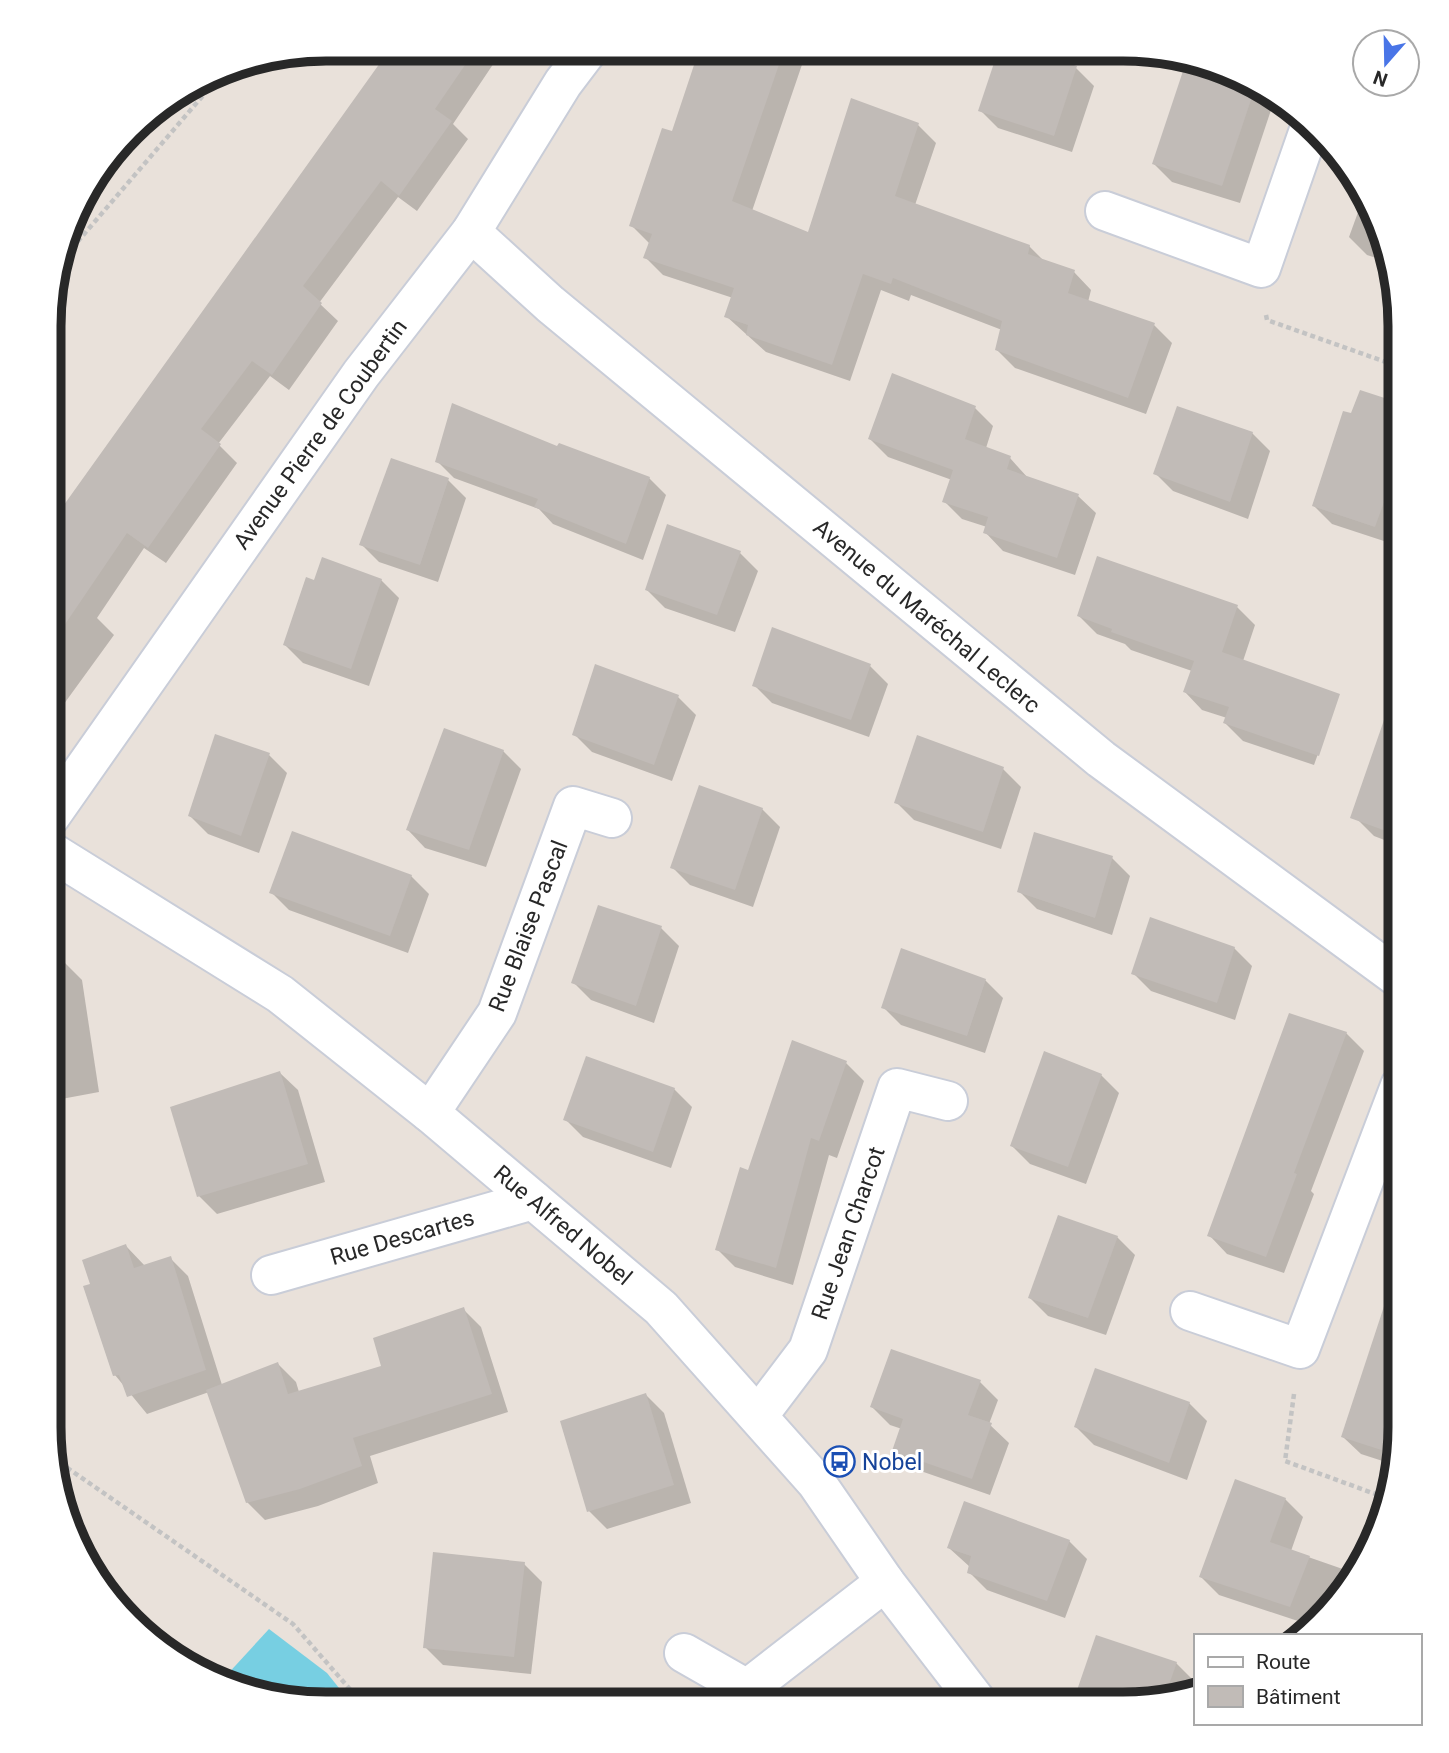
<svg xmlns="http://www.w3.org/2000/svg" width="1449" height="1753" viewBox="0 0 1449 1753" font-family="Roboto,sans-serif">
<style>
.water{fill:#77cfe2}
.shadow{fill:#0003}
.building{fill:#c1bbb7}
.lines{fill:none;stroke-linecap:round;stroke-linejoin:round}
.minor-casing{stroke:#c9cdd8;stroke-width:42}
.path{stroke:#c3c3c3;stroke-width:4.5;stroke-dasharray:5 3.5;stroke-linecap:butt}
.minor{stroke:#fff;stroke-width:38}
.labels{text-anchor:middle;stroke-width:6;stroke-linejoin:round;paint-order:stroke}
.street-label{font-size:23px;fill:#282828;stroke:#fff}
.transit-label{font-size:23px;fill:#164399;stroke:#fff;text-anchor:start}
.rim{fill:none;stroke:#282828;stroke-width:9}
</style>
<rect width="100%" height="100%" fill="#e9e1da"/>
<!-- water -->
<path class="water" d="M269,1629L327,1673L351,1703H308L224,1678Z"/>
<!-- shadow -->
<g class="shadow">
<path d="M392,49L532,50L522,65L502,51L453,124L468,139L417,211L398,197L319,303L338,321L289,390L270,376L218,444L237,463L166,563L144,548L97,618L114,635L61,708L51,701V525Z"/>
<path d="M701,50H807L752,211L809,234L918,125L936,143L915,205L1029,246L1045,262L1074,272L1091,290L1088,302L1154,325L1172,343L1146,414L1015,368L997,350L1002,330L911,295L909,301L881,290L850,381L766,352L726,316L733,298L663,275L646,258L649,243L631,225L673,133Z"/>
<path d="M1000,51H1028L1076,68L1094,86L1072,152L998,128L980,110Z"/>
<path d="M1188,62L1272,94L1270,100L1273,104L1240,203L1172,182L1154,164Z"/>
<path d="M1365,193L1390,254L1392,263L1367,255L1349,237Z"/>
<path d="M1392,266L1394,284L1388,278Z"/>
<path d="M1400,405V525L1393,544L1332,524L1314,506L1352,415Z"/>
<path d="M975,408L993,426L986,448L1010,458L1028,478L1078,496L1096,513L1075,575L1003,551L985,532L987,527L962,519L944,501L952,480L888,457L870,439Z"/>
<path d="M1252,433L1270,451L1248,519L1173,491L1155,473Z"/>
<path d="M558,448L649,478L666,495L643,560L553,524L539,509L454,478L437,461Z"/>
<path d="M392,460L448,480L466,498L438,582L379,562L361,544Z"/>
<path d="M740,553L758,571L735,632L665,608L647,590Z"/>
<path d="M381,580L399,598L369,686L303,663L285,645L315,582Z"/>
<path d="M1237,607L1255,625L1243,661L1335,706L1314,765L1243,741L1225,723L1227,718L1202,710L1185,692L1192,671L1131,650L1125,644L1097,634L1079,616Z"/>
<path d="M596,666L678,697L696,715L672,781L592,752L574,734Z"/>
<path d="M870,666L888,684L869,737L772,703L754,685Z"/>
<path d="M503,751L521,769L486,867L425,848L408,830Z"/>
<path d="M269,755L287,773L259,853L208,834L190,816Z"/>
<path d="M1400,768V846L1374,836L1356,818Z"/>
<path d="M1003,769L1021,787L1001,849L914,820L896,802Z"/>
<path d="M762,809L780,827L753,907L690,885L672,867Z"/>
<path d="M1112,858L1130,876L1112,935L1037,909L1019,891Z"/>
<path d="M411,876L429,894L408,953L289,910L271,892Z"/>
<path d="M661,928L679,946L654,1023L591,1000L573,982Z"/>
<path d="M1234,948L1252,966L1235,1020L1151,991L1133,973Z"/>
<path d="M64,962L82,980L99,1092L56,1100L50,1094V965Z"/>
<path d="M985,980L1003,998L985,1053L901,1025L883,1007Z"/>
<path d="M1346,1033L1364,1051L1311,1191L1314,1194L1284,1273L1227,1254L1210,1236Z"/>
<path d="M846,1063L864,1081L837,1158L829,1155L793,1285L735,1267L717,1249L749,1172Z"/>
<path d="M280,1073L298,1090L325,1182L217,1214L199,1196Z"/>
<path d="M1101,1075L1119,1093L1086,1184L1030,1164L1012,1146Z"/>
<path d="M674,1089L692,1107L671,1168L583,1137L565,1119Z"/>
<path d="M1117,1237L1135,1255L1106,1335L1048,1316L1030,1298Z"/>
<path d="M126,1246L145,1266L170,1258L188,1276L222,1385L278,1364L296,1382L299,1392L384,1367L463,1309L481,1327L508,1412L370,1456L378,1483L318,1506L265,1520L247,1502L209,1392L147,1414L115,1375L93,1285Z"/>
<path d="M1399,1267V1445L1395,1465L1361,1454L1343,1437Z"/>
<path d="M980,1382L998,1400L989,1424L1009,1443L990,1495L912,1468L894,1451L902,1429L890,1425L872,1407Z"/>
<path d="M646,1395L664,1413L691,1503L607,1529L589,1511Z"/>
<path d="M1189,1403L1207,1421L1187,1480L1094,1445L1076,1427Z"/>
<path d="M1285,1499L1303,1517L1291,1551L1357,1574L1322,1610L1315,1607L1307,1624L1219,1595L1201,1577Z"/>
<path d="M1069,1541L1087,1559L1065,1618L987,1590L969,1572L970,1567L949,1548Z"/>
<path d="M524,1564L542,1582L531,1674L443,1665L425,1647Z"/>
<path d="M1176,1663L1194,1681L1192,1688L1140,1703H1085L1077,1696Z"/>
<path d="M591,1693L602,1703H577Z"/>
</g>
<!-- building -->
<g class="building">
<path d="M390,49H476L435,109L452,121L399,196L381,181L303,286L322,303L272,375L252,361L201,429L221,444L148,548L127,533L51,645V523Z"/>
<path d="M699,50H784L732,201L808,232L851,98L919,123L895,196L1030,245L1028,254L1075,270L1068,293L1155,323L1128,398L995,350L1002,321L893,278L891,284L863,274L832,365L746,335L748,325L724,317L734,288L643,258L652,234L629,226L662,128L672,131Z"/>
<path d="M998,51H1033L1077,66L1054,136L978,111Z"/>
<path d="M1186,62L1255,88L1222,186L1152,164Z"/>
<path d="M892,373L976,406L965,439L1011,456L1007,469L1079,494L1057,558L983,533L988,517L942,502L953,470L868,439Z"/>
<path d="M1360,390L1400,403V458L1375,527L1312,506L1343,411L1351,413Z"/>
<path d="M452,403L557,446L559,443L650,477L626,544L534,507L538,499L435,462Z"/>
<path d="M1177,406L1253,432L1230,502L1153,474Z"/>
<path d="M391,458L449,478L420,565L359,545Z"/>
<path d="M667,524L741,551L717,615L645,590Z"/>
<path d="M1097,556L1238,605L1222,652L1340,694L1319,756L1223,723L1229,707L1183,692L1194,661L1111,632L1112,629L1077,616Z"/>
<path d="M322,557L382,579L351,669L283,645L306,577L314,580Z"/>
<path d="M772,627L871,664L851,720L752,686Z"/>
<path d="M595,664L679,695L654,765L572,735Z"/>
<path d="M1393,694L1400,695V836L1350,818Z"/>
<path d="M444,728L504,750L469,850L406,830Z"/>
<path d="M215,734L270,753L241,836L188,816Z"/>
<path d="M917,735L1004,767L983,832L894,803Z"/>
<path d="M699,785L763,808L735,890L670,868Z"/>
<path d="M292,831L412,875L390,936L269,893Z"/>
<path d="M1034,832L1113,856L1095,918L1017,892Z"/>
<path d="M598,905L662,926L636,1006L571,983Z"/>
<path d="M1150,917L1235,947L1217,1003L1131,974Z"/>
<path d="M901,948L986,979L967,1036L881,1008Z"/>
<path d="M1289,1013L1347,1032L1294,1173L1297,1174L1266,1257L1207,1236Z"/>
<path d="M792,1040L847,1061L819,1141L811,1138L776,1268L715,1250L740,1167L748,1170Z"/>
<path d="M1044,1051L1102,1074L1068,1167L1010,1146Z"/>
<path d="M586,1056L675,1088L653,1152L563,1120Z"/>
<path d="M280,1071L308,1164L197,1197L170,1107Z"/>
<path d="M1058,1215L1118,1236L1088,1318L1028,1298Z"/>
<path d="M126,1244L134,1268L171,1256L206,1370L127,1397L119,1375L113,1376L83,1286L90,1284L82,1260Z"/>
<path d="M1391,1285L1399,1286L1397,1455L1341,1437Z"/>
<path d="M464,1307L492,1394L353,1438L362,1466L300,1489L246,1503L206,1390L278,1362L288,1394L381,1366L373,1338Z"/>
<path d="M891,1349L981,1380L968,1415L992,1423L972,1479L892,1451L903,1419L870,1407Z"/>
<path d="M1095,1368L1190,1402L1169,1463L1074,1427Z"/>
<path d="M646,1393L674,1485L587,1512L560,1421Z"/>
<path d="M1235,1479L1286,1498L1270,1542L1310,1556L1290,1607L1199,1577Z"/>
<path d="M964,1501L1070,1540L1047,1601L967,1573L971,1556L947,1548Z"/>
<path d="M433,1552L525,1562L514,1657L423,1648Z"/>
<path d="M1096,1635L1177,1662L1165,1696L1140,1703H1098L1075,1696Z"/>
</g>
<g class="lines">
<defs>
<g id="minor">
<path d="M1105,211L1261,268L1309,130"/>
<path d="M471,232L550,304L1101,759L1400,979"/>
<path d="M50,817L361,374L471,232L563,83L588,50"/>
<path d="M50,851L280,994L430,1113L661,1308L816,1482L885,1582L978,1703"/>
<path d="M430,1113L497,1013L573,806L612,818"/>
<path d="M271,1275L533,1200"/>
<path d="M1190,1311L1300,1349L1400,1086"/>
<path d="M758,1416L808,1350L897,1088L948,1101"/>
<path d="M684,1653L747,1689L885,1582"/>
</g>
</defs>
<!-- minor casing -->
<use href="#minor" class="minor-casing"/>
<!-- path -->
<g class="path">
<path d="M61,261L224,71"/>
<path d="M1266,315L1267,320L1400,367"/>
<path d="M1294,1394L1285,1461L1389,1499"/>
<path d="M53,1458L293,1624L362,1703"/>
<path d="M53,1459L75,1539"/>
</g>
<!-- minor -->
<use href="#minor" class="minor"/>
</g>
<!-- icons -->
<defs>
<symbol id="bus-ring" viewBox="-11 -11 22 22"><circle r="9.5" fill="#fff" stroke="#1a4fb4" stroke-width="1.5"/><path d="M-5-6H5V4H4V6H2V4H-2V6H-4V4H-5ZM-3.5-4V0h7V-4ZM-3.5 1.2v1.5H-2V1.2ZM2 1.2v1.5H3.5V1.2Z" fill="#1a4fb4"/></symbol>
</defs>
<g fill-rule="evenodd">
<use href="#bus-ring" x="822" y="1444" width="35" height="35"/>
</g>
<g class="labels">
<!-- street labels -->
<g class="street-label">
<text transform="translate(320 434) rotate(-54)" y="8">Avenue Pierre de Coubertin</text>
<text transform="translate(927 616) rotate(40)" y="8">Avenue du Maréchal Leclerc</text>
<text transform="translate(528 926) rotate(-69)" y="8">Rue Blaise Pascal</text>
<text transform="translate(563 1225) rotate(40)" y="8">Rue Alfred Nobel</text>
<text transform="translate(848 1233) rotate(-71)" y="8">Rue Jean Charcot</text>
<text transform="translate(402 1237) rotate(-16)" y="8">Rue Descartes</text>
</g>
<!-- transit labels -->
<g class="transit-label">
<text x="862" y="1470">Nobel</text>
</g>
</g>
<!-- crop -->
<path d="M0 0H1449V1753H0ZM326 61H1123A265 265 0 0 1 1388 326V1427A265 265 0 0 1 1123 1692H326A265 265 0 0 1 61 1427V326A265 265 0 0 1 326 61Z" fill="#fff" fill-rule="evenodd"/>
<path class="rim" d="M326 61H1123A265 265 0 0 1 1388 326V1427A265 265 0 0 1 1123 1692H326A265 265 0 0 1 61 1427V326A265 265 0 0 1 326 61Z"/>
<!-- legend -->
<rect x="1194" y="1634" width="228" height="91" fill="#ffffff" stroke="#a9a9a9" stroke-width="2"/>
<rect x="1208" y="1657" width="35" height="10" fill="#ffffff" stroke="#a9a9a9" stroke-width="2"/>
<text x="1256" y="1669" font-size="21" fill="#282828">Route</text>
<rect x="1208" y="1686" width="35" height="21" fill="#c1bbb7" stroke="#a9a9a9" stroke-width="2"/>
<text x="1256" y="1704" font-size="21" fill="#282828">Bâtiment</text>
<!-- north arrow -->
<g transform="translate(1386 63) rotate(200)"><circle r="33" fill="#ffffff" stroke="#a9a9a9" stroke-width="2"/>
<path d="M0-5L12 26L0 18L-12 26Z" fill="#4975e7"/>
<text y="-10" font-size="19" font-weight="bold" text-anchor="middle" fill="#282828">N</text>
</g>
</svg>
